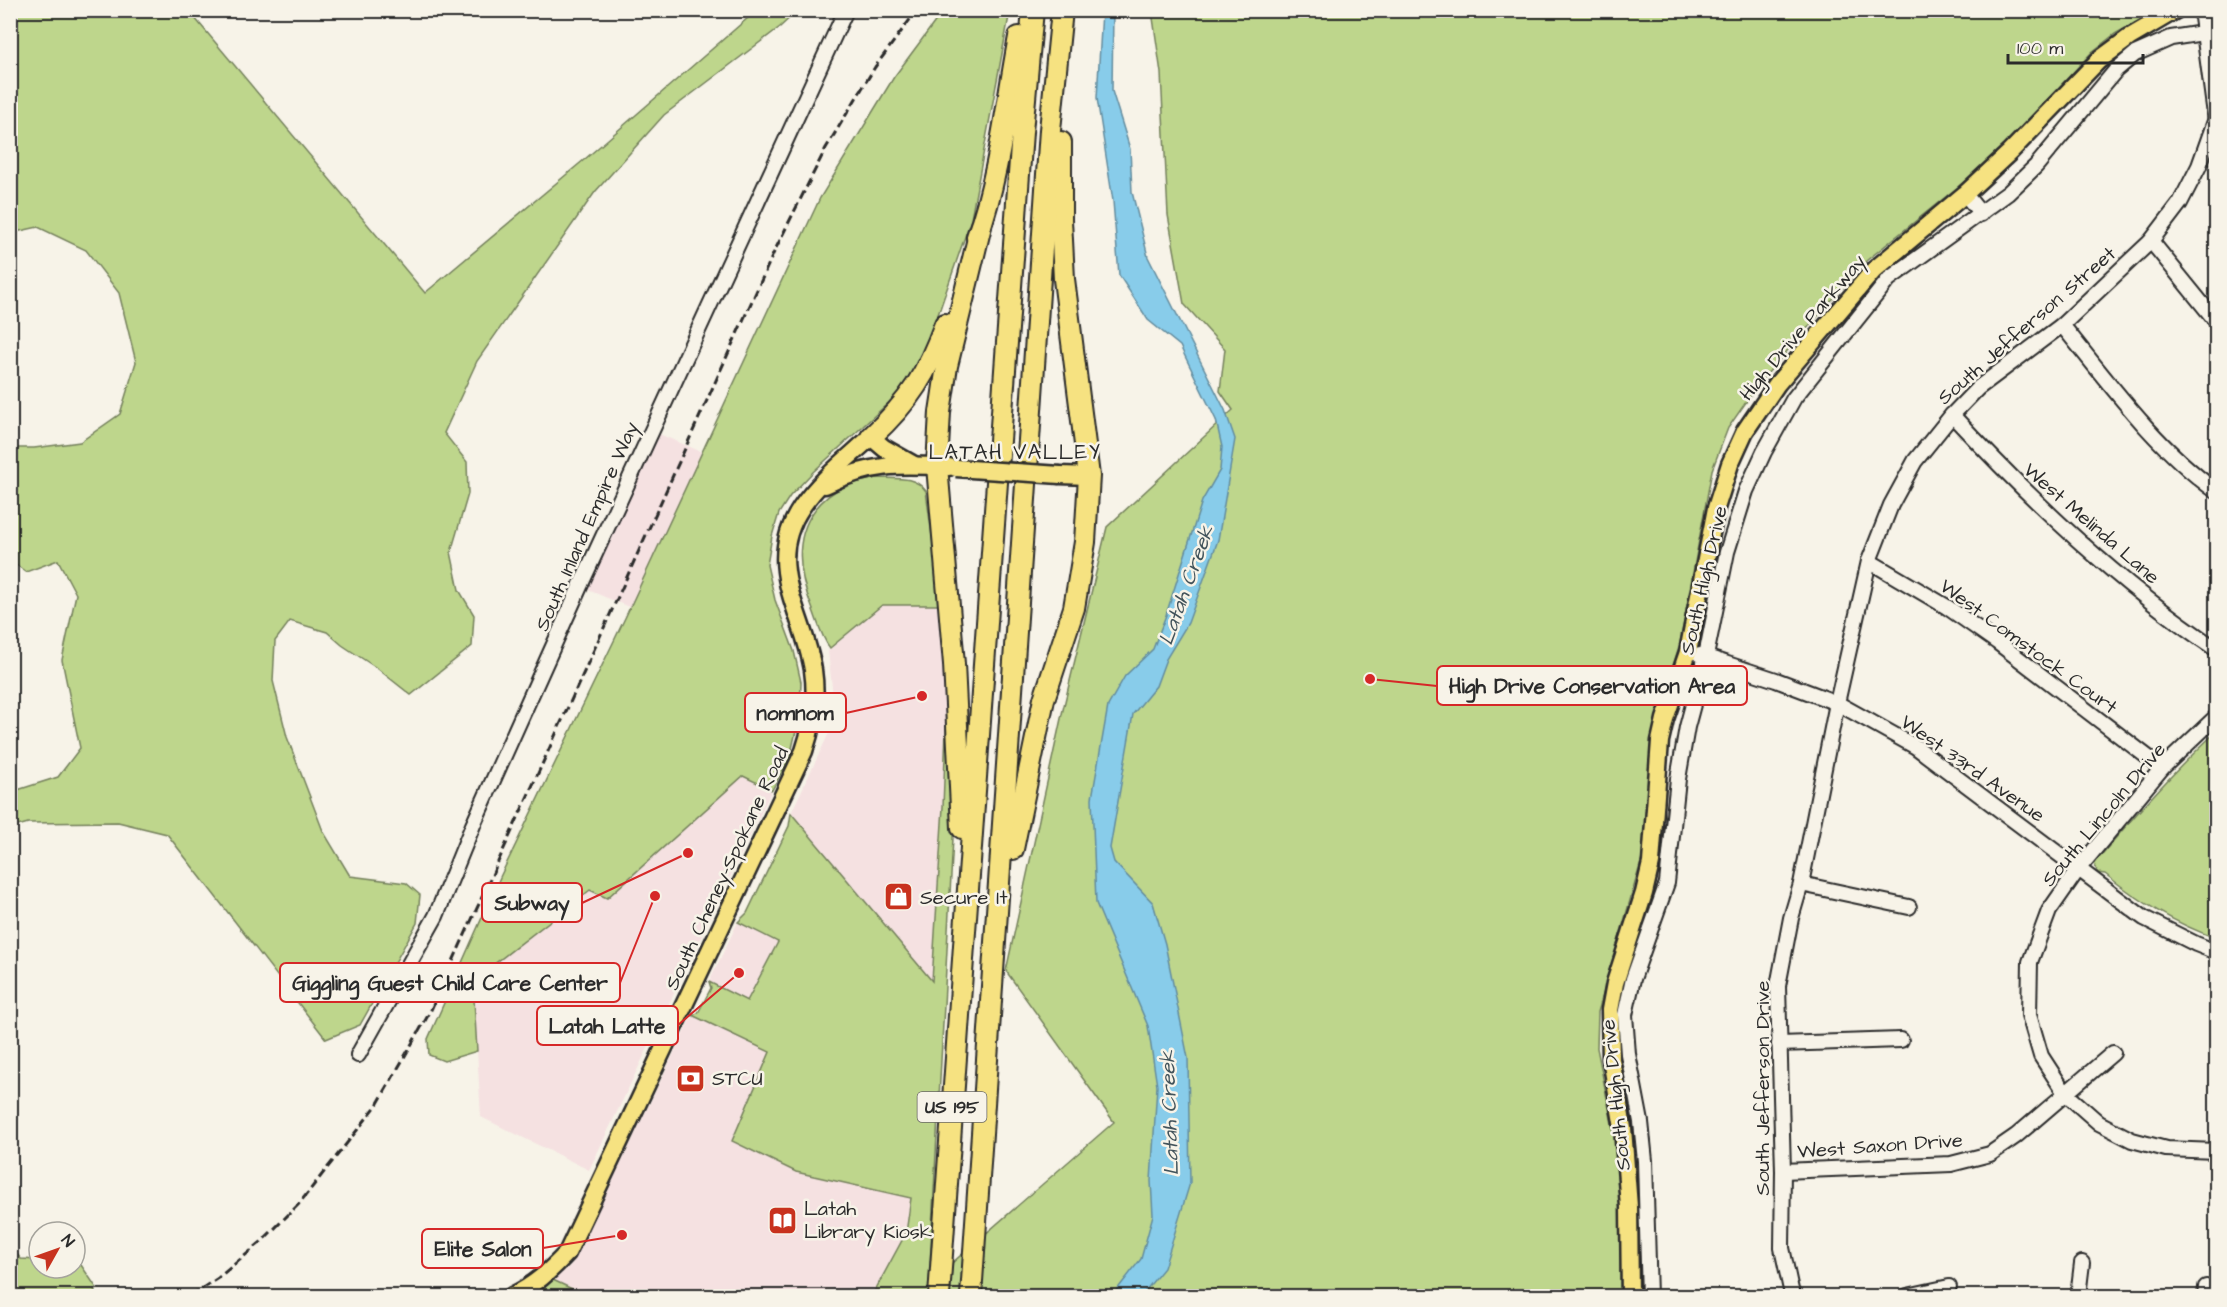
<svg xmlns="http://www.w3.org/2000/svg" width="2227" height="1307" viewBox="0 0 2227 1307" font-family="'Architects Daughter',sans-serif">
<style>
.built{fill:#f5e1e1}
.green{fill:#bed68c;stroke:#74805c;stroke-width:1.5}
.water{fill:#88ccea;stroke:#638c9e;stroke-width:1.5}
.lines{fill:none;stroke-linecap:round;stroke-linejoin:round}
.minor-casing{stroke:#2b2b2b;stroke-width:18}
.major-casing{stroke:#2b2b2b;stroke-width:21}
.highway-casing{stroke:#2b2b2b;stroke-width:24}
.minor{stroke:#f7f3e8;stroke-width:14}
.major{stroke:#f6e281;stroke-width:16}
.highway{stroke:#f6e281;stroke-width:20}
.rail{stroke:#2b2b2b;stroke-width:3;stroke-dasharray:9 4.5;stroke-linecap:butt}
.major-bridge-casing{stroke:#2b2b2b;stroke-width:21;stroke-linecap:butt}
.major-bridge{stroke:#f6e281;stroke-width:16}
.labels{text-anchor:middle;stroke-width:5;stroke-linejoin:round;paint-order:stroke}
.shield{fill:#f7f3e8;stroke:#686764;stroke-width:1.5}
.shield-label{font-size:18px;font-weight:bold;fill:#2b2b2b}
.street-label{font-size:20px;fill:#2b2b2b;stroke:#f7f3e8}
.poi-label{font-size:20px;fill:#2b2b2b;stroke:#f7f3e8;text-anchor:start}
.neighbourhood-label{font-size:21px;letter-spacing:1.5px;fill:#2b2b2b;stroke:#f7f3e8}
.water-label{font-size:21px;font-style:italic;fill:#42535b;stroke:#f7f3e8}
.leader{fill:none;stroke:#d62828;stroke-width:2}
.callout-dot{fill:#d62828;stroke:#f7f3e8;stroke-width:2}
.callout{fill:#f7f3e8;stroke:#d62828;stroke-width:2}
.callout-label{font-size:21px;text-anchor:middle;font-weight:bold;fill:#2b2b2b}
</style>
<rect width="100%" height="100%" fill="#f7f3e8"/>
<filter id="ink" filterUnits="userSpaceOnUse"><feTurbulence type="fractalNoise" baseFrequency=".0167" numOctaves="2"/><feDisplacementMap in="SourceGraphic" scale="12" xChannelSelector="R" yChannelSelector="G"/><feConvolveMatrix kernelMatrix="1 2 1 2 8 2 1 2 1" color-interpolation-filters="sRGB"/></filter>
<g filter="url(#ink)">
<!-- built -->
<g class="built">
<path d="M654,432L707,454L641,612L588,590Z"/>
<path d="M882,605H941L948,678L943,807L932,982L791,813L829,733L827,717L833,697L828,651Z"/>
<path d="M743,776L772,790L589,1170L481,1117L474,999L493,965L590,890L607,898Z"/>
<path d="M738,922L778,941L747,1001L709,982Z"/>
<path d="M692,1015L771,1052L732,1141L796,1172L911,1198L906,1233L872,1296H587L553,1280L569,1267L575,1259Z"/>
</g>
<!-- green -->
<g class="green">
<path d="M11,10L189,11L425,293L585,159L756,11H797L780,27L664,115L595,192L477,361L444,433L467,462L468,494L451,552L459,590L474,615L472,646L411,695L378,669L342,645L327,632L290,621L275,641L273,681L287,737L323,831L350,876L406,883L420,895L417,923L360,1025L326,1039L167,834L118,822L28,823L11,828V792L58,777L80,748L62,660L76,594L58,560L26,572L11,561V448H34L80,442L120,414L136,362L119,293L86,250L38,227L11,233Z"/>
<path d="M943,11H1010L971,219L930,338L913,372L897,395L813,472L790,496L779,513L772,536L767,565L775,600L794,651L801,682L800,714L790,757L772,790L743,776L607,898L590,890L493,965L474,999L477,1051L444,1061L429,1055L428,1039L501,875L625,618L820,198L894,77Z"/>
<path d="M1152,11H2156L2115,34L2092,52L1990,161L1866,261L1760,382L1728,428L1712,470L1680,643L1656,721L1645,848L1598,1012L1597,1048L1615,1139L1620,1187V1296H872L906,1233L911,1198L796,1172L732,1141L770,1052L692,1015L698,1013L711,988L709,982L747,1001L778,942L738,922L747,913L789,826L791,813L932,981L943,807L948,678L954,770L953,838L929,1283L1114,1122L1006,971L1062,714L1107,527L1233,410L1220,391L1225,349L1184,304L1168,215L1161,73Z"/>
<path d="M877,478C896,479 914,475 926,491L941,605H882L830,648C822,638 818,623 813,610C795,567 791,519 837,490C848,483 863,481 877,478Z"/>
<path d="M2216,732V938C2173,923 2141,902 2105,874L2098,873L2094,864L2097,855L2103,853C2139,810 2175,770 2216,732Z"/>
<path d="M11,1247L21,1259L39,1260V1268H75V1264L81,1265L96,1287L93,1296H11Z"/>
<path d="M553,1280L587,1296H525L541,1285Z"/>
</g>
<!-- water -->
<path class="water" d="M1113,10L1112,91L1130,149L1132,192L1148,257L1225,410L1235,439L1218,540L1188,623L1166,659L1156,686L1133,714L1110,848L1114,862L1153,903L1165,944L1188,1058L1190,1183L1164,1268L1141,1296H1112L1141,1259L1153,1215L1151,1181L1157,1086L1148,1026L1096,903L1092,798L1108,706L1125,676L1153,649L1166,615L1202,501L1220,470L1222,447L1216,420L1180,346L1148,320L1119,275L1113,201L1097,98L1102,11Z"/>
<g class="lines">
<defs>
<g id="minor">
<path d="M2201,10L2216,122"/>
<path d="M1965,194L1981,214"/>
<path d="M2151,241L2216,321"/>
<path d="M2062,325C2109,383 2155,447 2216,491"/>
<path d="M1952,415C2032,501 2118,583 2216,649"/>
<path d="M1869,561L1947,607L1997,642L2162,768"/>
<path d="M1700,655L1776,680L1837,703L1916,747L2144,918L2196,944L2216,952"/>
<path d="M2216,717L2162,768L2079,868L2049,911L2030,962L2029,1015L2041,1056L2065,1093L2099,1123L2132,1140L2166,1149L2216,1151"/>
<path d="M1801,884L1909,907"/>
<path d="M1779,1044L1901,1040"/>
<path d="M358,1055L436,916L473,825L582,582L846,10"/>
<path d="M1783,1171L1951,1164L1990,1154L2016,1136L2113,1053"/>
<path d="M1649,1296L1645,1161L1641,1122L1628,1054L1625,1015L1633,979L1667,883L1678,779L1687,727L1706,656L1727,552L1746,491L1764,452L1794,398L1889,279L2008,193L2036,166L2116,70L2135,54L2171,38L2216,31"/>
<path d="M1794,1296L1791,1290L1782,1248L1783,1171L1778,986L1791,918L1801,884L1837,703L1869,561L1891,505L1915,461L1952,415L1978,388L2062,325L2151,241L2180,203L2199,166L2215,121"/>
<path d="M1907,1296L1949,1287"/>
<path d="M2078,1296L2082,1263"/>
<path d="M2205,1296L2206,1287"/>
</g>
<g id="major">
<path d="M1060,475L1089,476"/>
<path d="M825,485C871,463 899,464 949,467"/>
<path d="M512,1296C534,1286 550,1271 567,1253L804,751C813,725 817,697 813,670C804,613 763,565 801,508C819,481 847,459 871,437L884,448L914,465"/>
<path d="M1630,1296L1629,1207L1623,1128L1611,1059L1610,1010L1615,983L1644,893L1651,863L1660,741L1665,719L1688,652L1716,508L1730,464L1745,431L1777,384L1874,270L1965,194L2009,153L2099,60L2130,37L2176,10"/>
</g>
<g id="highway">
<path d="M977,237C999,177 1007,100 1019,37"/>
<path d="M871,437C910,401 927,374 945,324"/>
<path d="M962,828L954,664L937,466L940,412L947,366L981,226"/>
<path d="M1013,849L1044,699L1074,608L1085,542L1089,476L1064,279L1061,220V142"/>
<path d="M939,1296L1022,132L1033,10"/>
<path d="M971,1296L1050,130L1062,10"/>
</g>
</defs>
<!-- minor casing -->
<use href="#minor" class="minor-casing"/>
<!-- major casing -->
<use href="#major" class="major-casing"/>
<!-- highway casing -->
<use href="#highway" class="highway-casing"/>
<!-- minor -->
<use href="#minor" class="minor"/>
<!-- major -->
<use href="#major" class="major"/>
<!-- highway -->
<use href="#highway" class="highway"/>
<!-- rail -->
<path class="rail" d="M190,1296L218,1278L260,1243L298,1205L377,1105L430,1012L775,250L826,148L875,67L917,10"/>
<defs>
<path id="major-bridge" d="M956,468L1060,475"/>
</defs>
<!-- major-bridge casing -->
<use href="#major-bridge" class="major-bridge-casing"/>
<!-- major-bridge -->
<use href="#major-bridge" class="major-bridge"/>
</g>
</g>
<!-- icons -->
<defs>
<symbol id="shop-square" viewBox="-11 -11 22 22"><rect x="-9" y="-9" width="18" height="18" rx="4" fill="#c8321e" stroke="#f7f3e8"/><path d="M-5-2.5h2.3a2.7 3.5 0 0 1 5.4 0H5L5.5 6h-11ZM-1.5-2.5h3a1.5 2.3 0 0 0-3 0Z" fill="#fff"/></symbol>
<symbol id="bank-square" viewBox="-11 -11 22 22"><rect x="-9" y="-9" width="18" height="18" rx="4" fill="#c8321e" stroke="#f7f3e8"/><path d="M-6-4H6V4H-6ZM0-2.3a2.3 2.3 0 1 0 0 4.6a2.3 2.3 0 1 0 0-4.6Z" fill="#fff"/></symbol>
<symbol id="library-square" viewBox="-11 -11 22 22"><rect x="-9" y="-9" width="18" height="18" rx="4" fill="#c8321e" stroke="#f7f3e8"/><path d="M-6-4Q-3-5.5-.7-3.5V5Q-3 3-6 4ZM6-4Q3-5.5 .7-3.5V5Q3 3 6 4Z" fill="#fff"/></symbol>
</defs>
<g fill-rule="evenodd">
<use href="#shop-square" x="882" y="880" width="33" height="33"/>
<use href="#bank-square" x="674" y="1062" width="33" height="33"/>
<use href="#library-square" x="766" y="1204" width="33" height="33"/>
</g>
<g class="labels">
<!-- shield labels -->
<rect class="shield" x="917.5" y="1092" width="69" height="30" rx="4.5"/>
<g class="shield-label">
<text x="952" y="1113">US 195</text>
</g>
<!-- street labels -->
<g class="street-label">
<text transform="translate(2026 325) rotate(-41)" y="7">South Jefferson Street</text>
<text transform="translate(1802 327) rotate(-50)" y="7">High Drive Parkway</text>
<text transform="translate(2092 523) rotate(41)" y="7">West Melinda Lane</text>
<text transform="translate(586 526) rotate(-66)" y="7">South Inland Empire Way</text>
<text transform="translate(1703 580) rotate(-77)" y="7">South High Drive</text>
<text transform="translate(2029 646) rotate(36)" y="7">West Comstock Court</text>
<text transform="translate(1973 768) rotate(35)" y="7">West 33rd Avenue</text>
<text transform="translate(2103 814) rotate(-50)" y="7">South Lincoln Drive</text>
<text transform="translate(726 868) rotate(-65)" y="7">South Cheney-Spokane Road</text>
<text transform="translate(1762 1088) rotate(-90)" y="7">South Jefferson Drive</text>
<text transform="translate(1615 1095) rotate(-96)" y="7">South High Drive</text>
<text transform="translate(1880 1145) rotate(-4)" y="7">West Saxon Drive</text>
</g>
<!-- poi labels -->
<g class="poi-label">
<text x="920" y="904">Secure It</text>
<text x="712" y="1085">STCU</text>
<text x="804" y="1215">Latah<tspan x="804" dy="23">Library Kiosk</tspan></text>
</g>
<!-- neighbourhood labels -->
<g class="neighbourhood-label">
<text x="1015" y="459">LATAH VALLEY</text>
</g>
<!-- water labels -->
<g class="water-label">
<text transform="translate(1186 585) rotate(-70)" y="7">Latah Creek</text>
<text transform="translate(1169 1113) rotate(-92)" y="7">Latah Creek</text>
</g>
</g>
<!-- callouts -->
<path class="leader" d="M1370 679L1437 686M922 696L846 713M688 853L582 903M655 896L620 983M739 973L678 1025M622 1235L543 1248"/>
<g class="callout-dot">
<circle cx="1370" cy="679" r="6"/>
<circle cx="922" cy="696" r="6"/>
<circle cx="688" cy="853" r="6"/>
<circle cx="655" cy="896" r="6"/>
<circle cx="739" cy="973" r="6"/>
<circle cx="622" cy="1235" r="6"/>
</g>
<g class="callout">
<rect x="1437" y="666" width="310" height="39" rx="6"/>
<rect x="745" y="693" width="101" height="39" rx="6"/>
<rect x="482" y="883" width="100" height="39" rx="6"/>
<rect x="280" y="963" width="340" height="39" rx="6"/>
<rect x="537" y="1006" width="141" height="39" rx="6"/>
<rect x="422" y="1229" width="121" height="39" rx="6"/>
</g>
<g class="callout-label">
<text x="1592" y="693">High Drive Conservation Area</text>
<text x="795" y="720">nomnom</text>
<text x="532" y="910">Subway</text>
<text x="450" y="990">Giggling Guest Child Care Center</text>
<text x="607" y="1033">Latah Latte</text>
<text x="483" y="1256">Elite Salon</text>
</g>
<!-- margin -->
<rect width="2227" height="1307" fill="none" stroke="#f7f3e8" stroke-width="36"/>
<rect x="18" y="18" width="2191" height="1271" fill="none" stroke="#2b2b2b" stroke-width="2" filter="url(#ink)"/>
<!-- north arrow -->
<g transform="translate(57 1250) rotate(50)"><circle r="28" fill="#f7f3e8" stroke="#a5a39c" stroke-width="1.5"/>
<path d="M0-4.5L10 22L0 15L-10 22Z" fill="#c8321e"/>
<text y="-9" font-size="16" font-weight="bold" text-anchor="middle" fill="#2b2b2b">N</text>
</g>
<!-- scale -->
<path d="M2008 54v9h135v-9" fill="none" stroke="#2b2b2b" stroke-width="3"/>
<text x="2017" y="54" font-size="18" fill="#2b2b2b" stroke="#f7f3e8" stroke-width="4.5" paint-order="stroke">100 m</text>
</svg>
